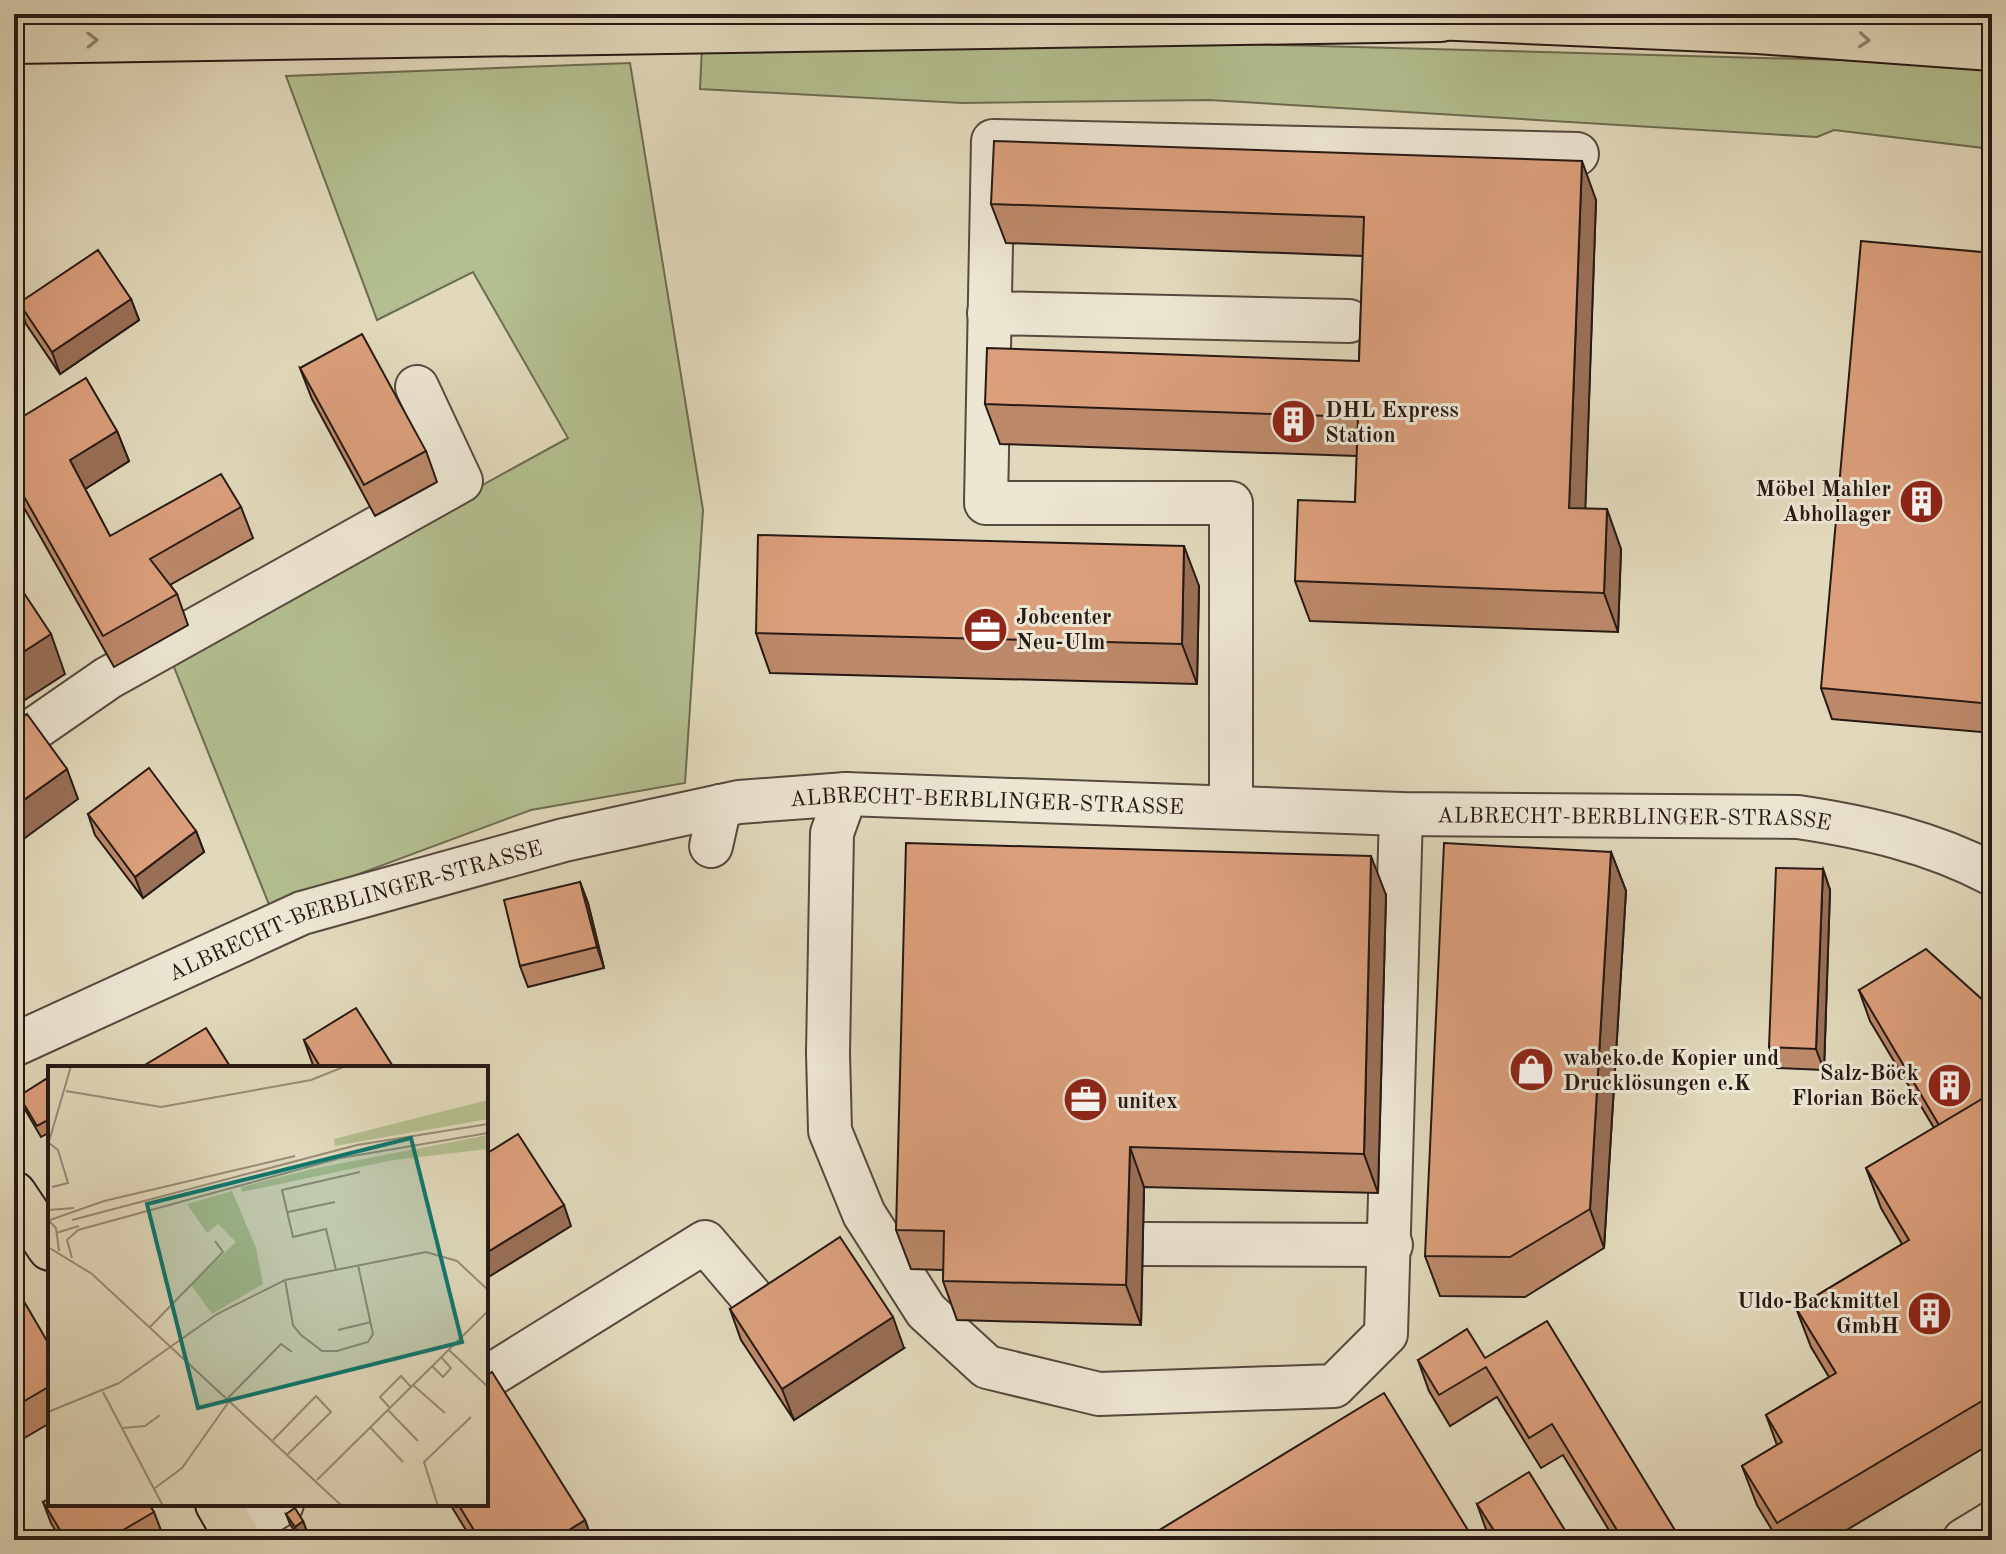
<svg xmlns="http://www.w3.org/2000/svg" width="2006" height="1554" viewBox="0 0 2006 1554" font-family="'Old Standard TT',serif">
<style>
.green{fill:#b3bf90;stroke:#6d6c52;stroke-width:2}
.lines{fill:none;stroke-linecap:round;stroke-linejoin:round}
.minor-casing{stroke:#56493e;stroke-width:46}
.major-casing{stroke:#271914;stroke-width:48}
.highway-casing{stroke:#271914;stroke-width:48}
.minor{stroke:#ece6d3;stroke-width:42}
.major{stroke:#e1d9bb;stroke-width:44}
.highway{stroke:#e1d9bb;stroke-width:44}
.wall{fill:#bc896a;stroke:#271914;stroke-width:2}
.shaded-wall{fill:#996f56;stroke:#271914;stroke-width:2}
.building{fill:#db9f7b;stroke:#271914;stroke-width:2}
.oneway{stroke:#8d8370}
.labels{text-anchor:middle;stroke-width:6;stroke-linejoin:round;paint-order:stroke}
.poi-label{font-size:22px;font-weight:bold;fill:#271914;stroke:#ece6d3;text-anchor:start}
.street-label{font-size:22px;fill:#271914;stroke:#ece6d3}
.inset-road{fill:none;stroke:#978c78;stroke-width:2}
.view{fill:#0f766e;fill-opacity:0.15;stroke:#0f766e;stroke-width:4}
.inset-edge{fill:none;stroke:#271914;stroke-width:4}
</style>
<rect width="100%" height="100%" fill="#e1d9bb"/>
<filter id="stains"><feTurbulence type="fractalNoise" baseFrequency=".0025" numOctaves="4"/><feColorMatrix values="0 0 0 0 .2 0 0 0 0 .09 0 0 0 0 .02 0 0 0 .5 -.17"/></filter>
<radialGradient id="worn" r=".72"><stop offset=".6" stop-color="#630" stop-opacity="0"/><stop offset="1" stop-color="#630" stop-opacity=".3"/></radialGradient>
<!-- green -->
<g class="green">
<path d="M1244,44L1915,62L1992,69V149L1834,130L1817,137L1209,100L962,103L700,89L702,47Z"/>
<path d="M630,63L703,510L685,783L531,810L270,907L170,657L568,438L473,272L377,320L286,76Z"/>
</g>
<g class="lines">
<defs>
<g id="minor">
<path d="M989,313L1349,321"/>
<path d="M14,743L108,678L461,481L417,387"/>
<path d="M846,794L832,833L828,1053L830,1131L864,1214L926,1311L987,1367L1099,1394L1334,1386L1386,1334L1401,814"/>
<path d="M1231,807V503H986L993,141L1577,154"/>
<path d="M711,846L720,806"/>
<path id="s1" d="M14,1045L302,913L564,840L739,802L846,794L1401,814L1798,817C1865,827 1932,842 1992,874"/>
<path d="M1143,1244L1391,1245"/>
<path d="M486,1378L705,1242L771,1320"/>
<path d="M235,1533L282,1504"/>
<path d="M1964,1540L1992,1523"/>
</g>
<g id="major">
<path d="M14,1194L50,1248"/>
<path d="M218,1504L239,1540"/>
</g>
<g id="highway">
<path d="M1411,16L1758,31L1992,48"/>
<path d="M14,41L1441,19"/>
</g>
</defs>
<!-- minor casing -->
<use href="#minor" class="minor-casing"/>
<!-- major casing -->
<use href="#major" class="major-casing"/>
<!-- highway casing -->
<use href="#highway" class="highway-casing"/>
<!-- minor -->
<use href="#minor" class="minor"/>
<!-- major -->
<use href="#major" class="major"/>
<!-- highway -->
<use href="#highway" class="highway"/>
</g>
<!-- wall -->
<g class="wall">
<path d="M1596,200L1585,509L1621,549L1618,632L1310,621L1295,581L1355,502L1357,456L1000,444L985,404L1359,361L1363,256L1006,243L991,204Z"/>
<path d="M1992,253V733L1832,719L1821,688Z"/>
<path d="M131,299L139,320L60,374L26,324L19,303Z"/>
<path d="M300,368L426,451L437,482L375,516L312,399Z"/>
<path d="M14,422L117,431L129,461L85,489L110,536L241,507L253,538L170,585L177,594L188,625L114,667L14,490Z"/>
<path d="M1199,586L1197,684L770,673L756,633Z"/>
<path d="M88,814L196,831L204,852L143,898L95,835Z"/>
<path d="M1611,852L1626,891L1604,1248L1525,1297L1440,1296L1425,1256Z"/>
<path d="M1823,869L1830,890L1824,1070L1777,1068L1769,1047Z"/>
<path d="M580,882L588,903L604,968L528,987L520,966Z"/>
<path d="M1386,895L1378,1193L1144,1187L1141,1325L957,1320L943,1281V1270L911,1269L896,1230Z"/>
<path d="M1859,990L1992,1013V1443L1830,1540H1778L1757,1505L1742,1466L1777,1445L1766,1415L1829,1377L1811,1347L1796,1308L1902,1244L1881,1208L1866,1168L1934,1128L1870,1021Z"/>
<path d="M304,1040L394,1068H314Z"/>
<path d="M50,1086V1132L41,1137L23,1106L19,1096Z"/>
<path d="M14,1303L50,1346V1423L14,1444Z"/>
<path d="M730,1309L904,1348L794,1420L741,1340Z"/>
<path d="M1485,1358L1681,1540H1615L1563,1455L1541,1468L1497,1397L1450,1426L1429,1391L1418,1360Z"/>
<path d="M43,1502L154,1512L162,1533L150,1540H61L51,1523Z"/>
<path d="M450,1504H486L585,1520L592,1540H472Z"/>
<path d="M1477,1504L1571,1540H1492L1488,1535Z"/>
<path d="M286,1514L303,1521L307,1532L299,1538L290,1524Z"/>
</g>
<!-- shaded-wall -->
<g class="shaded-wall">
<path d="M1582,161L1596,200L1584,548L1569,508Z"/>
<path d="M131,299L139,320L60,374L52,352Z"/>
<path d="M117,431L129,461L82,491L70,460Z"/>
<path d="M14,505L21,524L14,528Z"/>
<path d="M1607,509L1621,549L1618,632L1604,593Z"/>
<path d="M1184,546L1199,586L1197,684L1182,644Z"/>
<path d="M51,634L65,674L14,707V658Z"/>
<path d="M67,769L78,799L14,846V807Z"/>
<path d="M196,831L204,852L143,898L135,877Z"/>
<path d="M1611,852L1626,891L1604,1248L1590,1209Z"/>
<path d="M1371,856L1386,895L1378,1193L1364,1154Z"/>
<path d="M1823,869L1830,890L1824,1070L1816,1049Z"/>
<path d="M580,882L588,903L604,968L597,947Z"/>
<path d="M1130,1147L1144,1187L1141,1325L1126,1285Z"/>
<path d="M564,1205L571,1226L487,1278L486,1274V1253Z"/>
<path d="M893,1317L904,1348L794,1420L782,1389Z"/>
<path d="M585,1520L592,1540H553Z"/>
<path d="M303,1521L307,1532L299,1538L295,1527Z"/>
</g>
<!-- building -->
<g class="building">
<path d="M994,141L1582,161L1569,508L1607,509L1604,593L1295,581L1298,500L1355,502L1358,417L985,404L987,348L1359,361L1364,217L991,204Z"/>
<path d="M1861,241L1992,253V704L1821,688Z"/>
<path d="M98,250L131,299L52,352L19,303Z"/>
<path d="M362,334L426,451L364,485L300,368Z"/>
<path d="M86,378L117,431L70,460L110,536L221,474L241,507L150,559L177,594L103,636L14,479V422Z"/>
<path d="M758,535L1184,546L1182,644L756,633Z"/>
<path d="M14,578L51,634L14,658Z"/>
<path d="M27,714L67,769L14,807V724Z"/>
<path d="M149,768L196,831L135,877L88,814Z"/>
<path d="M906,843L1371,856L1364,1154L1130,1147L1126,1285L943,1281L944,1231L896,1230Z"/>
<path d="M1444,843L1611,852L1590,1209L1510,1257L1425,1256Z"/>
<path d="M1776,868L1823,869L1816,1049L1769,1047Z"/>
<path d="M580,882L597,947L520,966L504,900Z"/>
<path d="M1926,949L1985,1002L1992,1013V1093L1939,1125L1859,990Z"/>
<path d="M356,1008L394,1068H321L304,1040Z"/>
<path d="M206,1028L231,1068H140Z"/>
<path d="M46,1079L50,1086V1119L37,1126L19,1096Z"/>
<path d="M1992,1093V1395L1777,1523L1742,1466L1782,1442L1766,1415L1836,1373L1796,1308L1909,1240L1866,1168Z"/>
<path d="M518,1134L564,1205L486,1253V1154Z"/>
<path d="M840,1237L893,1317L782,1389L730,1309Z"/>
<path d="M22,1298L50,1346V1386L14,1407V1303Z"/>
<path d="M1547,1321L1681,1540H1623L1552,1424L1529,1438L1486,1367L1439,1395L1418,1360L1467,1329L1485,1358Z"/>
<path d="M492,1372L585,1520L553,1540H480L458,1504H486V1376Z"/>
<path d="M1384,1393L1474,1540H1143Z"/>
<path d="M1529,1472L1571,1540H1500L1477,1504Z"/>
<path d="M50,1498V1504H149L154,1512L106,1540H66L43,1502Z"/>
<path d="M295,1508L303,1521L295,1527L286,1514Z"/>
<path d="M1992,1532V1540H1979Z"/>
</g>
<!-- one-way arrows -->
<defs><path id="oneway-chevron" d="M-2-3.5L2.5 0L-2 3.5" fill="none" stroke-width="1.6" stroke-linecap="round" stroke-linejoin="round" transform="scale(2)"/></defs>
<g class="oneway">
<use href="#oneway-chevron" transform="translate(92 40) rotate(-1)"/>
<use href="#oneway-chevron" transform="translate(1864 40) rotate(4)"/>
</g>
<!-- icons -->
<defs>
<symbol id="building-disc" viewBox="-11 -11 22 22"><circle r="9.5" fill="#8f2418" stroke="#ece6d3"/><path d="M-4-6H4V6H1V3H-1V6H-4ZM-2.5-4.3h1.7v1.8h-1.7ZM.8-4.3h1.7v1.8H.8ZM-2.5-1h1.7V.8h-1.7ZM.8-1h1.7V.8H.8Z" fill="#fff"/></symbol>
<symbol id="office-disc" viewBox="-11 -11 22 22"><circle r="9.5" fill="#8f2418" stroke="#ece6d3"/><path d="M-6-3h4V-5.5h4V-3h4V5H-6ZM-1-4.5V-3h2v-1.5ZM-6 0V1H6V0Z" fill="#fff"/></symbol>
<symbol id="shop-disc" viewBox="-11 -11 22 22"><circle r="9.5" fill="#8f2418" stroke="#ece6d3"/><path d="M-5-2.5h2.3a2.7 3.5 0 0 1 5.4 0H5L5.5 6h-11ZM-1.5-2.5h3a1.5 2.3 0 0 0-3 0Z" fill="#fff"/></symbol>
</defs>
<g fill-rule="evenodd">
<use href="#building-disc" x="1268" y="396" width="51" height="51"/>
<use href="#building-disc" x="1896" y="476" width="51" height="51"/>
<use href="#office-disc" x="960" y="604" width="51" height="51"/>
<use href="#shop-disc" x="1506" y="1044" width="51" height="51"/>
<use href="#building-disc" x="1924" y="1060" width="51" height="51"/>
<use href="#office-disc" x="1060" y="1074" width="51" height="51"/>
<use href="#building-disc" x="1904" y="1288" width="51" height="51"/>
</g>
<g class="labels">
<!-- poi labels -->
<g class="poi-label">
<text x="1325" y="417">DHL Express<tspan x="1325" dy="25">Station</tspan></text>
<text x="1891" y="496" text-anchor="end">Möbel Mahler<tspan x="1891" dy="25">Abhollager</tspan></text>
<text x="1016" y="624">Jobcenter<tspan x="1016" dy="25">Neu-Ulm</tspan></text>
<text x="1563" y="1065">wabeko.de Kopier und<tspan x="1563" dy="25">Drucklösungen e.K</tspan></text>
<text x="1919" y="1080" text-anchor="end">Salz-Böck<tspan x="1919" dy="25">Florian Böck</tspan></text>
<text x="1117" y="1108">unitex</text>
<text x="1899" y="1308" text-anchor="end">Uldo-Backmittel<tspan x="1899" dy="25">GmbH</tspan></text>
</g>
<!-- street labels -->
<g class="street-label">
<text dy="8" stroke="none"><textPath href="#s1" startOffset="1016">ALBRECHT-BERBLINGER-STRASSE</textPath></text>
<text dy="8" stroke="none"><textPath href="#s1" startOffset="1664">ALBRECHT-BERBLINGER-STRASSE</textPath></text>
<text dy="8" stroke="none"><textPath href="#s1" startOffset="368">ALBRECHT-BERBLINGER-STRASSE</textPath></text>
</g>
</g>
<!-- overview -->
<g transform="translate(48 1066)">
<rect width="440" height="440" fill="#e1d9bb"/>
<path d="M440,34V53L287,80L286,73ZM440,69V83L345,94L194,126L193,121L264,103ZM184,125L208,182L215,218L164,248L143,219L188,176L170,158L159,167L139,138Z" fill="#b3bf90"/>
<path class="inset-road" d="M18,25L113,41L263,14L298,0M1,77L10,84L20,117L4,121M0,79L23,0M287,93L440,67M0,144L26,142M240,146L287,136M0,154L8,162L11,185M2,154L56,135L247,90M24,154L309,79L440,58M8,167L31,160M0,181L44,208L294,440M24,192L19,174L30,164L289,93M288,204L278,163L245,171L234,124L312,106M237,214L245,259L253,269L274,285H289L320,276L325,268L310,199M102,261L175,186L167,175M290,264L323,256M401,284L440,321M384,300L395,311L403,302L393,291M365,319L397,347M55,326L115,440M180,332L233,278L244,286M342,342L332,331L353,310L363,321M340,344L370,375M0,346L71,317L169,248L237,214L378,186L409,195L440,224M322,361L355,396M75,362L97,360L112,349M225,374L268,330L283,346L240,388M269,414L440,245M107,422L134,402L182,334M390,440L376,396L423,351"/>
<path class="view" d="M363,72L414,276L150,342L99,138Z"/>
<rect width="440" height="440" class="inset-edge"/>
</g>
<!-- margin -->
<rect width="2006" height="1554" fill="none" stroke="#e1d9bb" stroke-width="48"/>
<rect x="16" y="16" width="1974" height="1522" fill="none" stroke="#271914" stroke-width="4"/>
<rect x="24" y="24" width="1958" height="1506" fill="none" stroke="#271914" stroke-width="2"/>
<rect width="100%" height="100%" filter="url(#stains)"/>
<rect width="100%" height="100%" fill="url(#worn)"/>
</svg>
